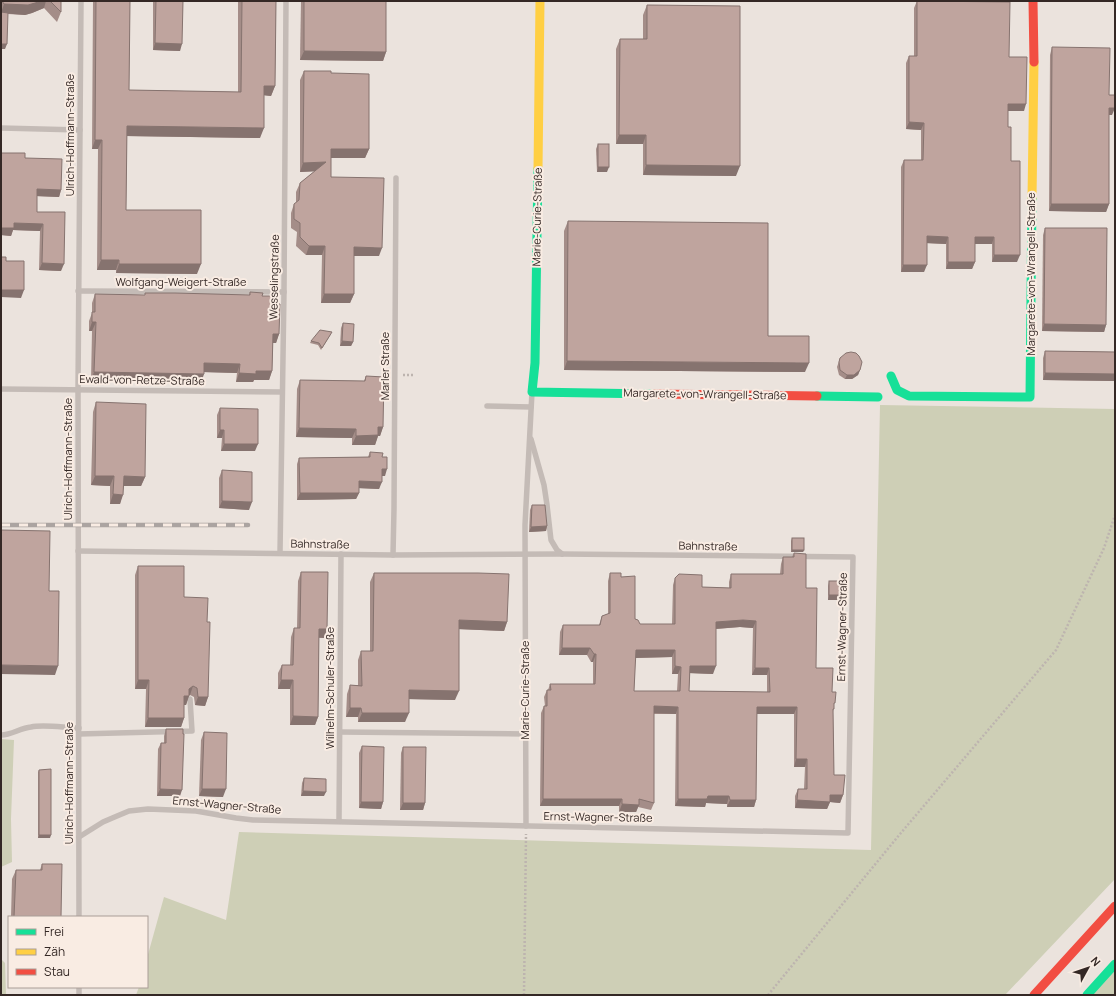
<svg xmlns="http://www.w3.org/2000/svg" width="1116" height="996" viewBox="0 0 1116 996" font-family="Manrope,sans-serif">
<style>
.green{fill:#cecfb6}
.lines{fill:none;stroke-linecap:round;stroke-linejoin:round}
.path{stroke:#bdb4af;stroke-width:2.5;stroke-dasharray:2 2;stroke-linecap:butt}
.lane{stroke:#c4bbb6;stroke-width:5.5}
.fast{stroke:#16e098;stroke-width:9}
.slow{stroke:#ffcf43;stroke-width:9}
.jam{stroke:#f24e42;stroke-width:9}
.rail-casing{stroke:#aba4a1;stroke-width:4.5}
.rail{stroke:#f9ece3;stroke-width:3;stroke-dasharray:9;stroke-linecap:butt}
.wall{fill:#a48d88;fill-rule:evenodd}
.shaded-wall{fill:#86736f}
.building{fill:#bfa49e;stroke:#86736f;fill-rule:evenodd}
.labels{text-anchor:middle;stroke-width:4;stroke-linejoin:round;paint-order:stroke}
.street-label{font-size:11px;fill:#342825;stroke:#f9ece3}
</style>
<rect width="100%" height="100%" fill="#ebe3dd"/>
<!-- green -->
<g class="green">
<path d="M880,405L1115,409V879L1005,995H136L139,987H147V958L164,897L226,920L239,832L871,850Z"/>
<path d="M1,739L14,740L11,819L12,862L1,867Z"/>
<path d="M1,959L5,963L6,995H1Z"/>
<path d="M1115,968V995H1092Z"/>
</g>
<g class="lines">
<!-- path -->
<g class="path">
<path d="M403,375H415"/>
<path d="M524,995L526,834"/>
<path d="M768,995L900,834L1056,650L1104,548L1115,515"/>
</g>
<!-- lane -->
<g class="lane">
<path d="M1,128L80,130"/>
<path d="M78,291L284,292"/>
<path d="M1,389L282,392"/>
<path d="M487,406L531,407"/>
<path d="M531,439L544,485L547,505L551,540L557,550L562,554"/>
<path d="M78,551L393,555L562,554L853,557L848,833L253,820L236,818L196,811L148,809L129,811L117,816L103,822L79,837"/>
<path d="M280,553L284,292L286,1"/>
<path d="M393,555L394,509L396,178"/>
<path d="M340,732L526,734"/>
<path d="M79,734L192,731L190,699"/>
<path d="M1,735C12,735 20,728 31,727C44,724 66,728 79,728"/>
<path d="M339,821L341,554"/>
<path d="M526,826L525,525L532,392"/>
<path d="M79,917L78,390L81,1"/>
<path d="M79,987V995"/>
</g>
<!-- fast -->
<g class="fast">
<path d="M538,169L535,363L532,392L653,394"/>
<path d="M891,376L897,390L909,396L1030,397L1032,198"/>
<path d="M817,396L878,397"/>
<path d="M1087,995L1115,964"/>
</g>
<!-- slow -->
<g class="slow">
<path d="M538,169L540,1"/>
<path d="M1032,198L1034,62"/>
</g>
<!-- jam -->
<g class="jam">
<path d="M1033,1L1034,62"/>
<path d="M653,394L817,396"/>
<path d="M1034,995L1115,906"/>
</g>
<defs>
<path id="rail" d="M1,525H248"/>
</defs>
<!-- rail casing -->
<use href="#rail" class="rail-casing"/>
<!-- rail -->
<use href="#rail" class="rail"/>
</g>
<!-- wall -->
<g class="wall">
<path d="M1,1H61V12L57,22L44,8L32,13L25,15L8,14L5,49H1Z"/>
<path d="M93,1H130L129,90L238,92V1H276L275,86L271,96L264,95L260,138L127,136L126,210L197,274L116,273V270H97L98,149H92Z"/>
<path d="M153,1H183L180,51L153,50Z"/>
<path d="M301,1H386V52L383,61L300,60Z"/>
<path d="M917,1L1009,57L1024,111H1008V127L1011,161L1017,262H992V244H975V262L972,269H946V244L927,243L924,272H901V167L904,160H921V130L906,129V63L909,56H914V8Z"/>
<path d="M647,5L736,176L643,175V144H616V49L620,39H643V15Z"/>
<path d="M1052,47L1109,95L1112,115H1109V204L1106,212L1049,211L1050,55Z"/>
<path d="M304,71L331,73L369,149L365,158H331V177L379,256H354V294L350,303H321L322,255H306L296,246L297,232L291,228V213L294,204L296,203V192L300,183L315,171L300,172V80Z"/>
<path d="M598,144L607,172H597L596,149Z"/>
<path d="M1,153L25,158L61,190L59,197L37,196V212H65L61,271L39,270L40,231L13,230L11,236L1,235Z"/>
<path d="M568,221L768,336L805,372L564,370V231Z"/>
<path d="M1045,228L1106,325L1104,332L1042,331L1043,235Z"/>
<path d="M250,292L262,296L274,304L279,334L276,343H273L272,371L269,380H254L253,382H236L237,373L204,372L201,383L91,381L92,331H89V321L92,313V303L95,294L145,295V293L249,295Z"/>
<path d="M343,323L353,342L351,346H340L341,328Z"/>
<path d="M331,334L321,350L318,345L310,343L311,341Z"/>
<path d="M1045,351L1115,352V381L1043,380V358Z"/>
<path d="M840,358L860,370L858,375L852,379H845L839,375L837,367Z"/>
<path d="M366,376L383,427L380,436H378L375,445H352V438L296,437L297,389L300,380L364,381Z"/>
<path d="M96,402L145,477L141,486H124L120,504H110V486L91,485L93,412Z"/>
<path d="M220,408L255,451H221L222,438H217V415Z"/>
<path d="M370,452L382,457L385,476H382L379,489L359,488V493L356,499L297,500V464L299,458L368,457Z"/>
<path d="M222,470L249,510L219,508V478Z"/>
<path d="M532,505L547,526L546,531L529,532L530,510Z"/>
<path d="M792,538L804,550L803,552H791V541Z"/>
<path d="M794,553L806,588L816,668L832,692L834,706L833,712L834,775L843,795L840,803L830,802L827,809L795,808V796L798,789H804L805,767H794V714H757L756,800L754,807H727V804L706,803L705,807L675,806L676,714H654V803L651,810L638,807L636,812H619V806H540L541,713L544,706H545L544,697L547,690H548L550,684H593V662H591L587,655H559L560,632L563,625H599L602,616L608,614V581L610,573L621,577L635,619L640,624H672L673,585L675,578L702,587L729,588V582L731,574H780L781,564L783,557H792ZM740,627L753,628L752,675H767V692L689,691L690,673L713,674L716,629ZM672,657V674H678L677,691H634L635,658Z"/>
<path d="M138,566L184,597L207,622L208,697L205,706L195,705L194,697L190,695H189L186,705H184V718L181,727H145L146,689H135V575Z"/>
<path d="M301,572L327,629L324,638H319L318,717L315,725H290V689H278V673L282,665H290L291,637L294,628H297L298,581Z"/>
<path d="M374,573L507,622L504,631L459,629L455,700L409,699L405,722H358V717H346L347,694L350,685H358V660L361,651H370V582Z"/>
<path d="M829,581L846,600H828V586Z"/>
<path d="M166,729L183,734L180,796H157L158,749L161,743H164V736Z"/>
<path d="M204,732L223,797L199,796L201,740Z"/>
<path d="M362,746L383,802L381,809L359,808V753Z"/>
<path d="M403,747L425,803L423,810H400L401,753Z"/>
<path d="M39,770L51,781L50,783V838H38V772Z"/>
<path d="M304,778L324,796H301L302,783Z"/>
<path d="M42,864L61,917H11L12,879L16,870H40Z"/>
</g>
<!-- shaded-wall -->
<g class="shaded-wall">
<path d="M41,1H46L44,8L32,13L25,15L1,13L4,4Z"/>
<path d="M155,43L182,44L180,51L153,50Z"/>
<path d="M1,44H7L5,49H1Z"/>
<path d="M304,51L386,52L383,61L300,60Z"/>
<path d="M264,86H275L271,96L261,95Z"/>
<path d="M1008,104H1026L1024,111H1006Z"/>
<path d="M1109,108H1115L1112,115H1107Z"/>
<path d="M909,122L924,123L921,130L906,129Z"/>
<path d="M127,126L264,128L260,138L124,136Z"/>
<path d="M619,135H646L643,144H616Z"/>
<path d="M95,140H102L98,149H92Z"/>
<path d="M331,149H369L365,158H328Z"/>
<path d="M326,162L323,171L300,172L303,163Z"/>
<path d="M646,165L740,166L736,176L643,175Z"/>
<path d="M598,167H609L607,172H597Z"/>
<path d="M37,189L61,190L59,197L34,196Z"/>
<path d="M1051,204H1109L1106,212L1049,211Z"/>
<path d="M14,223L43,224L40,231L13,230L11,236L1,235V228Z"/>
<path d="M927,236L948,237L946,244L924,243Z"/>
<path d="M975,237H994L992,244H972Z"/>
<path d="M309,246H325L322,255H306Z"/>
<path d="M354,247L382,248L379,256H351Z"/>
<path d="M994,255H1020L1017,262H992Z"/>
<path d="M101,260H119L116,270H97Z"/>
<path d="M948,262H975L972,269H946Z"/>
<path d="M42,263L64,264L61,271L39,270Z"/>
<path d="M119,264H201L197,274L116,273Z"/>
<path d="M903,265H927L924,272H901Z"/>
<path d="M1,290H24L21,298L1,297Z"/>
<path d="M324,294H354L350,303H321Z"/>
<path d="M92,322H96L92,331H89Z"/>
<path d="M1044,324L1106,325L1104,332L1042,331Z"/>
<path d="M273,334H279L276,343H270Z"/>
<path d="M342,341L353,342L351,346H340Z"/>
<path d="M567,361L809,363L805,372L564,370Z"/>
<path d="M204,363L240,364L237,373L201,372Z"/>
<path d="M860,370L858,375L852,379H845L847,375Z"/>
<path d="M256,371H272L269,380H254L253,382H236L239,373Z"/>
<path d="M94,372L204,374L201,383L91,381Z"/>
<path d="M1045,373L1115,374V381L1043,380Z"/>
<path d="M378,427H383L380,436H378L375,445H352L356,436Z"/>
<path d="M299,428L356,429L352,438L296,437Z"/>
<path d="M220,430H224L222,438H217Z"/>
<path d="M224,444H258L255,451H221Z"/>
<path d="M382,469H387L385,476H379Z"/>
<path d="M95,476H114L110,486L91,485Z"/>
<path d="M124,476L145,477L141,486H121Z"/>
<path d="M359,481L382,482L379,489L356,488Z"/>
<path d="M300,493H359L356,499L297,500Z"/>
<path d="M113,494L123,495L120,504H110Z"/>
<path d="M222,501L252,502L249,510L219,508Z"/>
<path d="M547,526L546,531L529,532L531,527Z"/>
<path d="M792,550H804L803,552H791Z"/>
<path d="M829,595H847L846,600H828Z"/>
<path d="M459,620L507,622L504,631L456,629Z"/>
<path d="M743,620L756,621L753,628L740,627L714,629L716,622Z"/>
<path d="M319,629H327L324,638L316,637Z"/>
<path d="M562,648H590L587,655H559Z"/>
<path d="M636,650H675L672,657L633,658Z"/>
<path d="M594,654H596L593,662H591Z"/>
<path d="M1,665L58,666L55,675L1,674Z"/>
<path d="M675,666L681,667L678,674H672Z"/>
<path d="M690,666H716L713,674L687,673Z"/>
<path d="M755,668H769L767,675H752Z"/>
<path d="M138,680H149L146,689H135Z"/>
<path d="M281,680H293L290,689H278Z"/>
<path d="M193,686L190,695L188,696H189L186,705H181L184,696L189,689Z"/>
<path d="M409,690L459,691L455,700L405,699Z"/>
<path d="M198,697H208L205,706L195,705Z"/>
<path d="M654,706L678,707L676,714L652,713Z"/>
<path d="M757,707H797L794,714H754Z"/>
<path d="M350,708H361L358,717H346Z"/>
<path d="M362,713H409L405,722H358Z"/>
<path d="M293,716L318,717L315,725H290Z"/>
<path d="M148,718H184L181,727H145Z"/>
<path d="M796,759H807L805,767H794Z"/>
<path d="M160,789L182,790L180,796H157Z"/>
<path d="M202,789H226L223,797L199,796Z"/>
<path d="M303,791L326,792L324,796H301Z"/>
<path d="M830,795H843L840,803L830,802L827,809L795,808L797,800Z"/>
<path d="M708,796H729L727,804L706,803L705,807L675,806L678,799Z"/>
<path d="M543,799H622L619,806H540Z"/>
<path d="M730,800H756L754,807H727Z"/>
<path d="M361,802H383L381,809L359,808Z"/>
<path d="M403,803H425L423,810H400Z"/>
<path d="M622,804L639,805L636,812H619Z"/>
<path d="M39,835H51L50,838H38Z"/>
</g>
<!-- building -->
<g class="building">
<path d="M2,1H41L35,3L28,5L4,4Z"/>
<path d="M50,1H61V12Z"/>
<path d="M96,1H130L129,90L241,92L242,1H276L275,86H264V128L127,126L126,210H201V264H119V260H101L102,140H95Z"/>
<path d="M156,1H183L182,44L155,43Z"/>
<path d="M304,1H386V52L304,51Z"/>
<path d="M917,1L1010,2L1009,57H1027L1026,104H1008V127H1011V161H1020V255H994V237H975V262H948V237L927,236V265H903L904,160H923L924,123L909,122V56H917Z"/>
<path d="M647,5L740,6V166L646,165V135H619L620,39H647Z"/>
<path d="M1,12L8,13L7,44H1Z"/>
<path d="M1052,47L1110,48L1109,95H1115V108H1109V204H1051Z"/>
<path d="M304,71H331V73L369,74V149H331V177L384,178L382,248L354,247V294H324L325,246H309L300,237V223L294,219V204L299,200L300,183L326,162L303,163Z"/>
<rect x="598" y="144" width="11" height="23"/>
<path d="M1,153H25V158L62,159L61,190L37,189V212H65L64,264L42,263L43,224L14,223V228H1Z"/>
<path d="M568,221L768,223V336H809V363L567,361Z"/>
<path d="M1045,228H1107L1106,325L1044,324Z"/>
<path d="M1,257H6V261H24V290H1Z"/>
<path d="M250,292L263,293L262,296H274V304H280L279,334H273L272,371H256V374L239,373L240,364L204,363V374L94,372L96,322H92V312H95V294L145,295V293H175L250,295Z"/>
<path d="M343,323L354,324L353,342L342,341Z"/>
<path d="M320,330L332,332L322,348L319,343L311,341Z"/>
<path d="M1045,351L1115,352V374L1045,373Z"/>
<path d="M851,352L856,353L859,356L862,362L860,370L854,375H847L840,370L839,362L840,358L846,353Z"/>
<path d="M366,376L384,377L383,427H378V435L356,436V429L299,428L300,380L365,381Z"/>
<path d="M96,402L146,404L145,477L124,476L123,495L113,494L114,476H95Z"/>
<path d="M220,408L258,409V444H224V430H220Z"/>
<path d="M370,452L383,453L382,457H387V469H382V482L359,481V493H300L299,458L370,457Z"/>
<path d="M222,470L252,472V502L222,501Z"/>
<path d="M532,505H545L547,526L531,527Z"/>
<path d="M1,530L50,531L49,591H59L58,666L1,665Z"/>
<rect x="792" y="538" width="12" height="12"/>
<path d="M794,553L806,554V588H817L816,668H833L832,692H836L835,703H834V709H833L834,775H845L843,795H830V802L797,800L798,789H807V759H796L797,707H757L756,800H730L729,796H708L707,799H678V707L654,706V803L639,799V805L622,804V799H543L544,706H547V690H551L550,684H595L596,654H594L590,648H562L563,625H600L602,616L610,613V573H621V577L635,576V619L638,620L640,624H675V578L679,574L702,575V587L731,588V574H783V557H794ZM743,620L756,621L755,668H769L770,692L689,691L690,666H716V622ZM636,650H675V666L681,667L680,691H634Z"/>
<path d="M138,566H184V597L208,598L207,622H210L208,697H198L197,688L193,686L189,689V696H184V718H148L149,680H138Z"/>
<path d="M301,572H328L327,629H319L318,717L293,716V680H281L282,665H293L294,628H300Z"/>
<path d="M374,573H478L509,574L507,622L459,620V691L409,690V713H362L361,708H350V685L362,686L361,651H373Z"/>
<rect x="829" y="581" width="18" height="14"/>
<path d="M166,729H183V734H184L182,790L160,789L161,743H166Z"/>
<path d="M204,732L227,733L226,789H202Z"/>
<path d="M362,746L384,747L383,802H361Z"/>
<path d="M403,747H426L425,803H403Z"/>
<path d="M51,769V835H39V770Z"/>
<path d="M304,778L326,779V792L303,791Z"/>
<path d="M42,864H62L61,917H14L16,870H42Z"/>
</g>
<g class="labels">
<!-- street labels -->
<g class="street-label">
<text transform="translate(70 135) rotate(-90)" y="4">Ulrich-Hoffmann-Straße</text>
<text transform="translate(537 217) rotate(-89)" y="4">Marie-Curie-Straße</text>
<text transform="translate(1031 274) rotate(-90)" y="4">Margarete-von-Wrangell-Straße</text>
<text transform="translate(274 277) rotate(-89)" y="4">Wesselingstraße</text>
<text x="181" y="286">Wolfgang-Weigert-Straße</text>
<text transform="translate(385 366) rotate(-90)" y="4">Marler Straße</text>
<text transform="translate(142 380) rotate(1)" y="4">Ewald-von-Retze-Straße</text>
<text transform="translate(705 394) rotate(1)" y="4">Margarete-von-Wrangell-Straße</text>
<text transform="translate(68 459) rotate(-90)" y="4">Ulrich-Hoffmann-Straße</text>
<text transform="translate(320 544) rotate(1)" y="4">Bahnstraße</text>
<text transform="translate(708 546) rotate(1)" y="4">Bahnstraße</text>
<text transform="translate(842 627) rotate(-89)" y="4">Ernst-Wagner-Straße</text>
<text transform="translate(330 688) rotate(-90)" y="4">Wilhelm-Schuler-Straße</text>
<text transform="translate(525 690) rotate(-90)" y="4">Marie-Curie-Straße</text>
<text transform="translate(69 783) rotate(-90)" y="4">Ulrich-Hoffmann-Straße</text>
<text transform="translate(227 805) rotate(5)" y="4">Ernst-Wagner-Straße</text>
<text transform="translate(598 817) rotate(1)" y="4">Ernst-Wagner-Straße</text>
</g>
</g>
<!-- border -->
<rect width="1116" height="996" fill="none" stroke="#342825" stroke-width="4"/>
<!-- legend -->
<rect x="8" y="916" width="140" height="72" fill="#f9ece3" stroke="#aa9e97"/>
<rect x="16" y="929" width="20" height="6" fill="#16e098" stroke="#aa9e97"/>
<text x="44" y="936" font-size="12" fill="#342825">Frei</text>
<rect x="16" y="949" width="20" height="6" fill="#ffcf43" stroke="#aa9e97"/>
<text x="44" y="956" font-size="12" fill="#342825">Zäh</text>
<rect x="16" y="969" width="20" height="6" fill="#f24e42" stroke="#aa9e97"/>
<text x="44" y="976" font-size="12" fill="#342825">Stau</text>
<!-- north arrow -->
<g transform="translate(1088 968) rotate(50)" stroke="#f9ece3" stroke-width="3" paint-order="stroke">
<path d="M0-3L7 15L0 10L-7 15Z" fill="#342825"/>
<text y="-6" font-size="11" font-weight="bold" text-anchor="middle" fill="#342825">N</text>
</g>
</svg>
